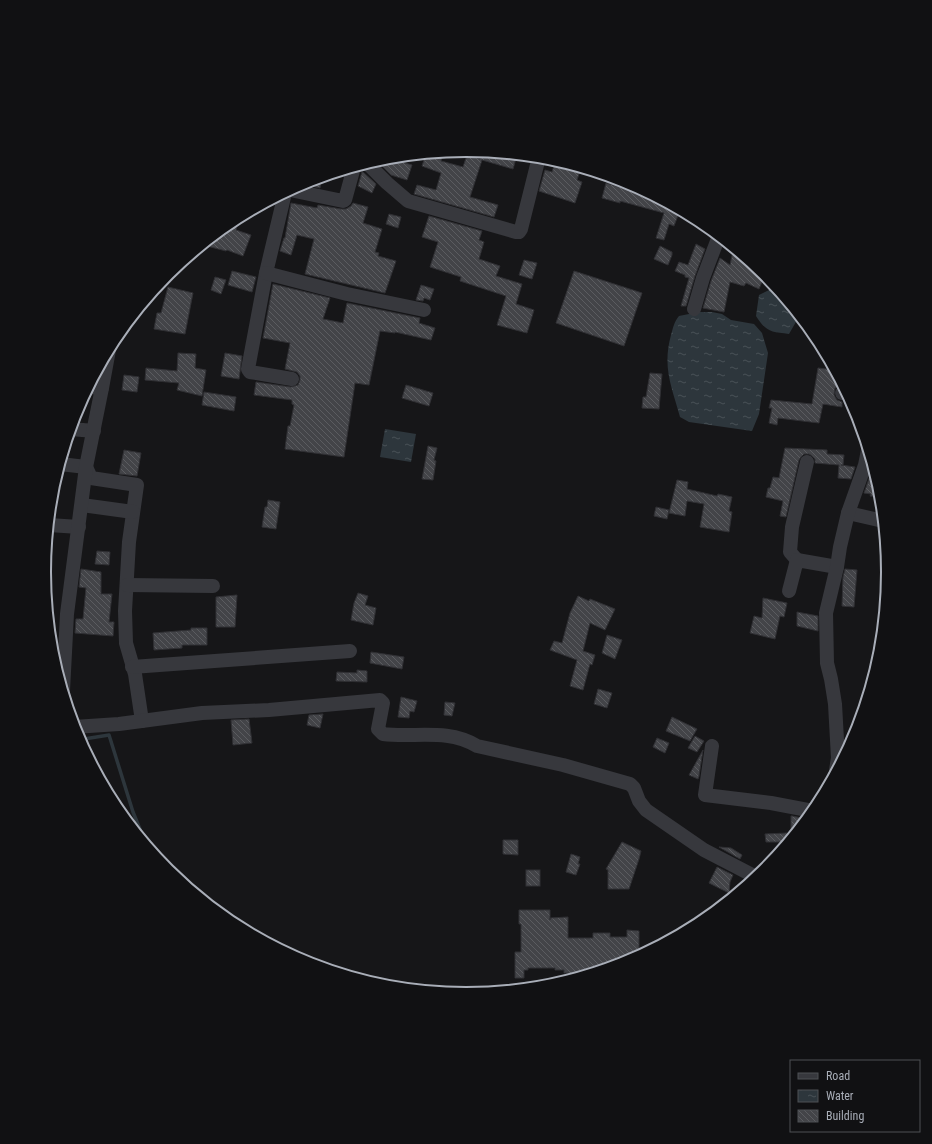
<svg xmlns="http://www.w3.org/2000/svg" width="932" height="1144" viewBox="0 0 932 1144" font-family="'Roboto Condensed',sans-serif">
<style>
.water{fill:url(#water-ripples)}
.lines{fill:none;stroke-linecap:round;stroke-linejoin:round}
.stream{stroke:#2d363c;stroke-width:3.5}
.building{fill:url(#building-back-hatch);stroke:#303034}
.minor{stroke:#37383d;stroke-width:14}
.rim{fill:none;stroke:#a9aeb8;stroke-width:2}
</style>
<defs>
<pattern id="water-ripples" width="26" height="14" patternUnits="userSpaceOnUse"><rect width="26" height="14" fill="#2d363c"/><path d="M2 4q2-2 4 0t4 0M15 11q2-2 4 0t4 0" fill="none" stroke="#495156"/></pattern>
<pattern id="building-back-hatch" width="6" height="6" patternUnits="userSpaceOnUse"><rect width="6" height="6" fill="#434448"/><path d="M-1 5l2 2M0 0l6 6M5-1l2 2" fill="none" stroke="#5b5c60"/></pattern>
</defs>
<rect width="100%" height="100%" fill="#161618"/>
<!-- water -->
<g class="water">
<path d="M773,288H776L798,314L797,320L789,334C771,332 766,332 756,316L759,295Z"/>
<path d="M699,312H712L722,314L731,320L754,324L762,333L768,353L759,414L752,431L689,422L680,417C672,387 662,368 671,335C673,328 674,322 679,316Z"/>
<path d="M385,429L416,434L411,462L380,457Z"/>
<path d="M888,571V572L883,625L881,586L883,578Z"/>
</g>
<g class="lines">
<!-- stream -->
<path class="stream" d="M84,739L109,735L133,812L146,844"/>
</g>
<!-- building -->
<g class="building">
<path d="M481,152L517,155L513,169L482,160L470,197L498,205L494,217L414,194L417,185L436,190L441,173L422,166L426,154L435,153L442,156L441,161L463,167L467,155L480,159Z"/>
<path d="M396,157L395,160L412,165L407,180L391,175L376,160Z"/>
<path d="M556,160L581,168L577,180L582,182L575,203L539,191L545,170L552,172Z"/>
<path d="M363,172L376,184L372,193L358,186L362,172Z"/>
<path d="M322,177L320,188L302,184L305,182Z"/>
<path d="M606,183L657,198L680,210L674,226L669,224L664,240L656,238L664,213L620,201V203L602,198Z"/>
<path d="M291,203L317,208L318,205L341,209H346L351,206L353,203L368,207L363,223L382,229L375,252L379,253L378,256L396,261L385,293L305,274L314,239L297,235L291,255L280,251L284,238H285Z"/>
<path d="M389,214L401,217L398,228L386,224Z"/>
<path d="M429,216L482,231L479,240L484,242L479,259L500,266L496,276L522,284L516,304L534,310L527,333L497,325L506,296L460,281L461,277L430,267L438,242L422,237Z"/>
<path d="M239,217L236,230L251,235L243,256L227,250L226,251L207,246L209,240L232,221Z"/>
<path d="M696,244L705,249L695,276L686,306H681L689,278L685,277V275L675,271L679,262L688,265Z"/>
<path d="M660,246L672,252V255L668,265L654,259Z"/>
<path d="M733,251L738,252L760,270L759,275L764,277L759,289L746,283L744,286L730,282L724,312L703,308L711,281L720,258L730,265Z"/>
<path d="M524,260L537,263L532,279L519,275Z"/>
<path d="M232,271L256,277L252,292L228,285Z"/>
<path d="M574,271L642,293L624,346L556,323Z"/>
<path d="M215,277L226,280L221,294L211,290Z"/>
<path d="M273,284L330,298L323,319L343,323L347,303L420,318L419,323L435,328L431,340L395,332V333L380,331L369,385L355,383L344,457L285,449L288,426H290L294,405L292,404V400L254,395L256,382L291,387L298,385L300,380V376L297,372L285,369L290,343L263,338Z"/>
<path d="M421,285L434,289L430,300L424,298L423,301L416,300Z"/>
<path d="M168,287L193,293L185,334L154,329L157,313H161Z"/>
<path d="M178,353L196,354L195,368L206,370L202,396L177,390L179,383L145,380L146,368L177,371Z"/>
<path d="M225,353L242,356L239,379L221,376Z"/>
<path d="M818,368L834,370L842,385L835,388L834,395L837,400L842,402V407L823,404L819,423L778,418L777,425L769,423L772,408H769L771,400L812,404Z"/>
<path d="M650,373L662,374L659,409L642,408L643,397H646Z"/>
<path d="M124,375L139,377L137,392L122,390Z"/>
<path d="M406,385L433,393L429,406L402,398Z"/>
<path d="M204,392L236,397L234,411L202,405Z"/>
<path d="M428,446L437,448L434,460L436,461L433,480L422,479Z"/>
<path d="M785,448L827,450V454L844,455L843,465H841L855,467L851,479L838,478L839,465L815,463V459L812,456L809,454H804L801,457L799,460L786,517L780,516L783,501L766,497L768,488H770L773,477L779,478Z"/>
<path d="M124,450L141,453L137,476L119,474Z"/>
<path d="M873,467L880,490L881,497L870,496L871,494L864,493Z"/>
<path d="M677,480L688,482L687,489L717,496L718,494L732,497L729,511L732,512L729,532L700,527L704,504L687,501L685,516L669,513Z"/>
<path d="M268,500L280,502L276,529L262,527L265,507H267Z"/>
<path d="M656,507L669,510L667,519L654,516Z"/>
<path d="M97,551L110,552L109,565L95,564Z"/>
<path d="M81,569L101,572V594H112L109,622H114L113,636L75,633L76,619H83L86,588L79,587Z"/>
<path d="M845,569L857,570L854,607L842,606L843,577Z"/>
<path d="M358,593L368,596L365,605L376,608L373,625L351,620L354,603Z"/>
<path d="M237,595L235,627H216V597Z"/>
<path d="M578,596L589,601L590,599L615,609L605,630L590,623L583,651L595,655L592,665L590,664L583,690L570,686L577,660L550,650L554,641L562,643L570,613Z"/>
<path d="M763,598L787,603L784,617L780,616L775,639L750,633L754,616L762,618Z"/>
<path d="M797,612L818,616V631L797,626Z"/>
<path d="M191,628H207V645H182V648L154,650L153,633L191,630Z"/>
<path d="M607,635L622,640L615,659L602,653Z"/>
<path d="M371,652L404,657L402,669L370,663Z"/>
<path d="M357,670L367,671V682L336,681L337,672L357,673Z"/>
<path d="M598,689L612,693L607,708L594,704Z"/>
<path d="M401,697L417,701L414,712L410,711L409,718L398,717Z"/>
<path d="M445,702L455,703L452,716L444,715Z"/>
<path d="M323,714L320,728L307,725L309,715Z"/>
<path d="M672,717L697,729L690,741L666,731Z"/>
<path d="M249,719L252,743L233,745L231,720Z"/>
<path d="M695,736L704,741L697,752L688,748Z"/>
<path d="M657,738L669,743L665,753L653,747Z"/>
<path d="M703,750L699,776L698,779L689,775Z"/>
<path d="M791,816H792L807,819L798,829H791Z"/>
<path d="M787,833V842H766L765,834Z"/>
<path d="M503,840H518V855L503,854Z"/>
<path d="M622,842L641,851L639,859L629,889H608V870L606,869Z"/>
<path d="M719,847L731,848L742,855L740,859Z"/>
<path d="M571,854L580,857L578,864H580L576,875L566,872Z"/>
<path d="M717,867L733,875L730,882L729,893L709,883Z"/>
<rect x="526" y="870" width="14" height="16"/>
<path d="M519,910H550V920V918L568,917V938H593V933H610V937H627V930L639,931V956L627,962L619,965H610V967L569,980V973H564V970H555V968H528V970H524V978H515V952H521V924H519Z"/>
</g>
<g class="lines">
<!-- minor -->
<g class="minor">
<path d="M365,164L369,165L387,183L408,201L516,232H519L521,229L539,157"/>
<path d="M290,190L343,201L345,200L354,167"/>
<path d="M285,193L266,273L248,369L250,372L292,379"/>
<path d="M266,273L347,294L424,310"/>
<path d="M694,309L703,278L719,236"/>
<path d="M89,387L102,388"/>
<path d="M842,393L847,394"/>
<path d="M71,429L94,431"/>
<path d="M60,464L86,467L91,478L137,485L129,542L125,611L126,643L135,674L142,721"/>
<path d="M82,505L133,512"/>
<path d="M848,513L883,521"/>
<path d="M49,525L79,527"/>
<path d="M797,560L790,552L792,527L807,462"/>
<path d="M127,585L213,586"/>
<path d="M789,591L797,560L837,567"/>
<path d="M132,667L350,651"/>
<path d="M63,691L67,614L86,467L102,388L109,350"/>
<path d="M74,727L119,724L202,713L269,710L380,700L383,703L378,729L383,734C415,738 447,728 477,746L563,765L630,784L634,788L639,801L646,810L704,850L756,877"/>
<path d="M712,746L705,795L771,803L813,811"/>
<path d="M836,770L838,758L835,704L831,679L827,663L826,613L837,567L840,547L848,513L865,465L868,450"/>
</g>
</g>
<!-- crop -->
<path d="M0 0H932V1144H0ZM51 572a415 415 0 1 1 830 0a415 415 0 1 1-830 0Z" fill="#111113" fill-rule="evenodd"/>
<path class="rim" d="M51 572a415 415 0 1 1 830 0a415 415 0 1 1-830 0Z"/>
<!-- legend -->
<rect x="790" y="1060" width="130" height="72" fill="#111113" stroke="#4e5055"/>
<rect x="798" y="1073" width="20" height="6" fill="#37383d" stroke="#4e5055"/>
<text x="826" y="1080" font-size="12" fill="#a9aeb8">Road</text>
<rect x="798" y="1090" width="20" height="12" fill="url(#water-ripples)" stroke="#4e5055"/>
<text x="826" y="1100" font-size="12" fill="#a9aeb8">Water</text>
<rect x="798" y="1110" width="20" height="12" fill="url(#building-back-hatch)" stroke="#4e5055"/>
<text x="826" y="1120" font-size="12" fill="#a9aeb8">Building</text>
</svg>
